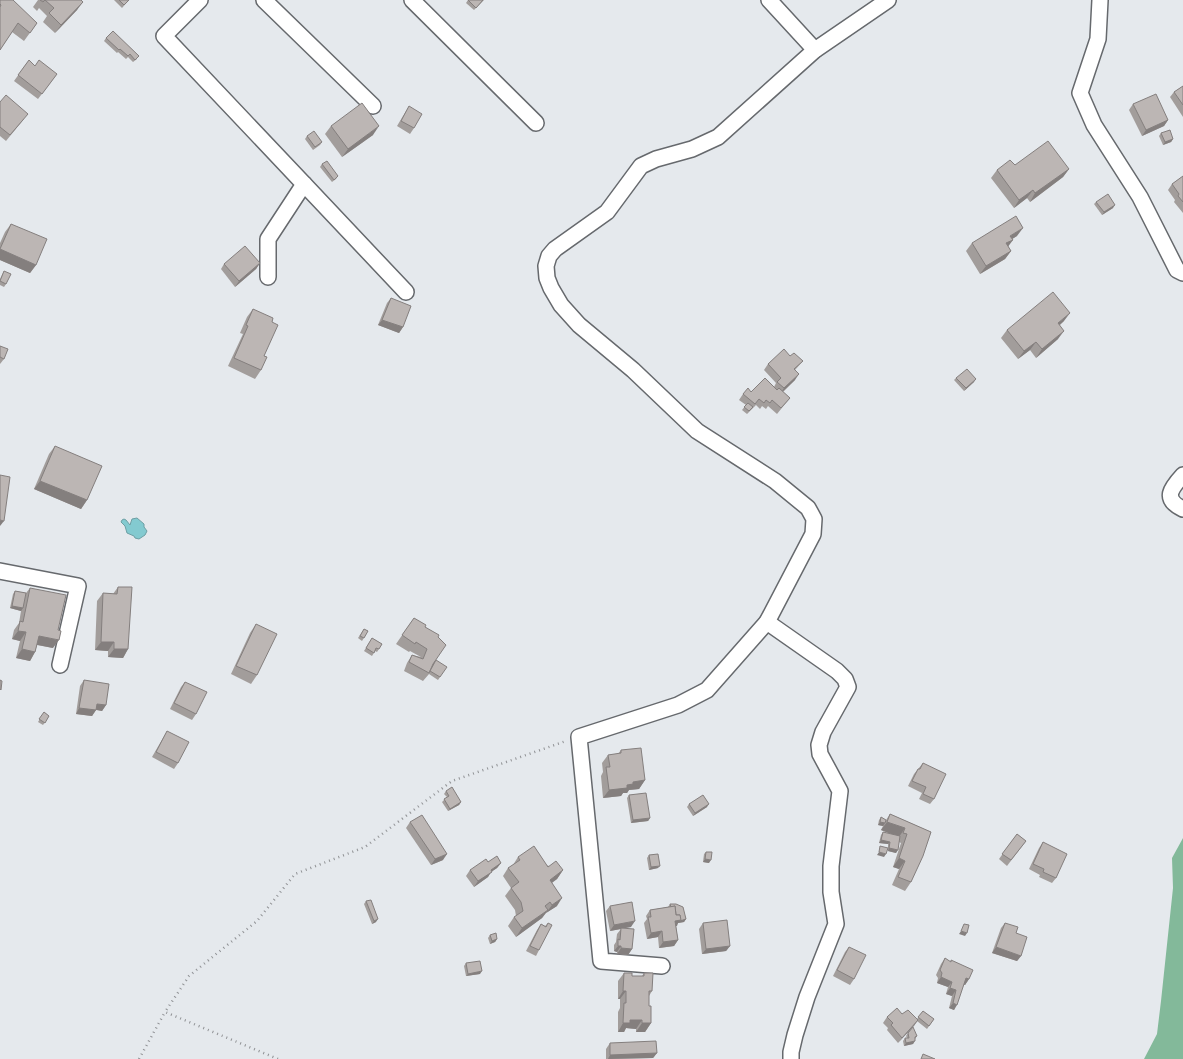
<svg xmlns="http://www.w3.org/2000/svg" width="1183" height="1059" viewBox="0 0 1183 1059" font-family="'Fira Sans Condensed',sans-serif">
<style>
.forest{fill:#83b99a}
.water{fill:#83cad0;stroke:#6d9fa4}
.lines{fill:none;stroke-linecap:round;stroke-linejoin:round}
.minor-casing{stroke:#66696d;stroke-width:18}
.path{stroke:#909295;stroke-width:2.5;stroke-dasharray:1 4;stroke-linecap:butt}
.minor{stroke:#fff;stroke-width:15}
.wall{fill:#a29d9b}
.shaded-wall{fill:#847f7e}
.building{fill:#bcb6b4;stroke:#847f7e}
</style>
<rect width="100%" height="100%" fill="#e5e9ed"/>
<!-- forest -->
<path class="forest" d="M1183,838V1059H1144L1157,1034L1161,1001L1173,888L1172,858Z"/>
<!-- water -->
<path class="water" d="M137,518L144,524V527L147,531L145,535L139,539L135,538L134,536L127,533L125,526L121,522L122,520L124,519L126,520L130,525L132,519Z"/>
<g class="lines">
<defs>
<g id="minor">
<path d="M200,0L164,36L304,184L268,239V277"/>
<path d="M264,0L373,106"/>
<path d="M412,0L536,123"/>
<path d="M769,0L815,50"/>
<path d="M1100,0L1098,39L1080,93L1094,125L1140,197L1177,270L1183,273"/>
<path d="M304,184L406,292"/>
<path d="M1183,475C1171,488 1162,499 1183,509"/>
<path d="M0,571L78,586L60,665"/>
<path d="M767,622L837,671L845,679L848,687L823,732L819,745L820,754L840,791L831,866V892L836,924L807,997L795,1035L791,1052V1059"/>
<path d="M662,966L601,961L579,737L678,705L707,690L767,622L813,534L814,519L808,508L775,481L697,431L633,370L579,325L561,305L551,288L547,278L546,266L549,256L555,249L607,212L641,166L656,159L692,149L718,137L815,50L888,0"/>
</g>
</defs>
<!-- minor casing -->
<use href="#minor" class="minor-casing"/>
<!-- path -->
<g class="path">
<path d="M139,1059L165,1012"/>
<path d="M278,1059L165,1012L189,976L257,921L295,874L365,847L452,781L566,741"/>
</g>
<!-- minor -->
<use href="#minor" class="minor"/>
</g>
<!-- wall -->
<g class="wall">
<path d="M0,0L37,23L24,41L12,32L0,50Z"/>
<path d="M38,0H81L77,10L55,33L43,22L47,16L39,8L37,11L33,7Z"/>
<path d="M114,0H129L122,8Z"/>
<path d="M468,0H484L474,10L466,3Z"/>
<path d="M106,38L137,59L133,62L128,57L126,59L118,52L117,53L104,41Z"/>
<path d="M29,60L35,66L57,74L38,99L14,81Z"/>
<path d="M1183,86V117L1170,97L1174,92Z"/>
<path d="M0,102L24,119L6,141L0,136Z"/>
<path d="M1133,104L1168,120L1164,126L1142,136L1129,110Z"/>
<path d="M409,106L414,128L410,134L397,126Z"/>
<path d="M331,126L373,135L342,157L325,134Z"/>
<path d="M1161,133L1173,139L1171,142L1163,145L1159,136Z"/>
<path d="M307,136L322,142L320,145L313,150L305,139Z"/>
<path d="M322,164L338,176L336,179L332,182L320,167Z"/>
<path d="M1015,165L1069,169L1063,177L1030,202L1027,198L1014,208L991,178L997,170Z"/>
<path d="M1183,176V213L1174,202L1175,200L1168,190L1172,184Z"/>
<path d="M1096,202L1113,208L1102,215L1094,204Z"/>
<path d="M11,224L36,265L30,273L0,260V243L5,232Z"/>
<path d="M1017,236L1012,239L1008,246L1011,251L1005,259L980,274L966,251L972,243Z"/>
<path d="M260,263L256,269L235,287L221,269L224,264Z"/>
<path d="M4,271L6,284L4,287L0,285V279Z"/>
<path d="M391,298L403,327L399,333L378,325L387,303Z"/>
<path d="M253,309L272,322L261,370L255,379L228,366L243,334L240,333L247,317Z"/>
<path d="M1064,321L1060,325L1058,339L1036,358L1030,350L1018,359L1001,338L1007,330Z"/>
<path d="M0,346L4,359L0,364Z"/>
<path d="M790,356L803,361L795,370V380L783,392L790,398L777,414L768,406L766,409L762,406L760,409L756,405L747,414L742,410L746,405L739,400L743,394L774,387L776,383L764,370L768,364Z"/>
<path d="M956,378L974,382L964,391L954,380Z"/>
<path d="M55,446L87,500L81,509L34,489L49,454Z"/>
<path d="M118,587L128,649L123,658L108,657V651L95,650L97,601L103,593L113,594Z"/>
<path d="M30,588L53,648L37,645L35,652L30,661L16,658L20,641L12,639L14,630L19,623L21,611L10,608L13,594L15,591L26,593Z"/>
<path d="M414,618L438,637L436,660L440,677L438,680L429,674L423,681L404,671L407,663L412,655L421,657L410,651L409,652L396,644Z"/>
<path d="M256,624L257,675L251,684L231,674L250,633Z"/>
<path d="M364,629L368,631L362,641L358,638Z"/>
<path d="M372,638L382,644L377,652L375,651L372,656L364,651Z"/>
<path d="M84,680L106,705L102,711L96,710L92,716L76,714L80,686Z"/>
<path d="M185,682L196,714L192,720L170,709L181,687Z"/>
<path d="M44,712L49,716L43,725L38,722Z"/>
<path d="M167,731L178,763L174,769L152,757Z"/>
<path d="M621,750L645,780L639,789L629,790L627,793H623L621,796L603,798L601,776L603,772L602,763L608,755L618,754Z"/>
<path d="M923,763L934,799L930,804L919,799L922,793L908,786L914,774Z"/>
<path d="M446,791L461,802L459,805L448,811L442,802L447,797L444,794Z"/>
<path d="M629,795L650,818L648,821L631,823L627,798Z"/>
<path d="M689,804L707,807L693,816L687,807Z"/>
<path d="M890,814L931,832L911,882L905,891L892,885L899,869L893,867L901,843L899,842L896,853L888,851V844L879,843L881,835L883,832L893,835L881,830L883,826L878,825L879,820L881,817L886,820Z"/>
<path d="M410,822L443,860L431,865L406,828Z"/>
<path d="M1017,834L1026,841L1007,866L999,859Z"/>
<path d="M1043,842L1056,878L1052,883L1039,877L1040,875L1029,869L1039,848Z"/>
<path d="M706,852L709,863L703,862L704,854Z"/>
<path d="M649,855L658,868L649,870L647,858Z"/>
<path d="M518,857L563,870L557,879L552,883L557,906L546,913L542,918L516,937L508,926L514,917L516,916L515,910L505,896L511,888L503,876L508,868L513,865Z"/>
<path d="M488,862L501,863L497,868L491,872L488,877L474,887L466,876L470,870Z"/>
<path d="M366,901L376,922L372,924L364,904Z"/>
<path d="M670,904L686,919L684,922L678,923L676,926L678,940L674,946L659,948L658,937L647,939L644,923L647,919L646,916L650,910L668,907Z"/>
<path d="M610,906L631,927L622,928L632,949L628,955L617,954V952L614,951V945L616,942L617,934L621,929L610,931L606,911Z"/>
<path d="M548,923L539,950L536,956L526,951L537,930L541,924L545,926Z"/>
<path d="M703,923L730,946L726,951L702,954L699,929Z"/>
<path d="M1005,923L1016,933L1021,956L1017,961L992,953L1001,928Z"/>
<path d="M490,935L497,939L495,942L490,944L488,938Z"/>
<path d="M849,947L854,979L850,985L833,976L845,952Z"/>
<path d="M945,958L969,979L965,985L964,984L954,1010L949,1008L952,996L946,994L948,987L937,983L938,978L936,975L941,964Z"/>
<path d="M466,963L480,974L466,976L464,966Z"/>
<path d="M624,973L632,976H642L644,973L652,991L649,996V1006L651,1023L645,1032H636V1029L626,1028L624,1032H618V1012L620,1008V999H618V981Z"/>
<path d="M923,1011L934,1019L927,1029L917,1021L898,1043L887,1030L888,1028L883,1023L887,1017L902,1014L917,1019Z"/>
<path d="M908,1033L917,1036L915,1039L913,1044L904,1046L903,1041L905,1038H907L906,1036Z"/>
<path d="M610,1043L657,1053L653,1058L606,1059V1049Z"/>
</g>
<!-- shaded-wall -->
<g class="shaded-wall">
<path d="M83,2L77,10L55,33L61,25Z"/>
<path d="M1168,120L1164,126L1142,136L1146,130Z"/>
<path d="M379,126L373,135L342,157L348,149Z"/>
<path d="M1173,139L1171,142L1163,145L1165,142Z"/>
<path d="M1069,169L1063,177L1030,202L1035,193Z"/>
<path d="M1033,190L1027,198L1014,208L1019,200Z"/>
<path d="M1115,205L1113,208L1102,215L1104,212Z"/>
<path d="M1023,228L1017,236L1004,244L1010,236Z"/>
<path d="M1013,240L1007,248L1006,243Z"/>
<path d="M0,249L36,265L30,273L0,260Z"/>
<path d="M1011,251L1005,259L980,274L986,266Z"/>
<path d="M260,263L256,269L235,287L239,281Z"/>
<path d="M1070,313L1064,321L1052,331L1058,323Z"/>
<path d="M382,320L403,327L399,333L378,325Z"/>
<path d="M1064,331L1058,339L1036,358L1042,349Z"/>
<path d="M1036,342L1030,350L1018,359L1024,351Z"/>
<path d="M799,374L795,380L780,394L784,388Z"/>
<path d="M976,379L974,382L964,391L966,388Z"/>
<path d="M40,481L87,500L81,509L34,489Z"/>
<path d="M0,520L4,521L0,526Z"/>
<path d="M12,606L23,608L21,611L10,608Z"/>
<path d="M18,631L26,632L20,641L12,639Z"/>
<path d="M39,636L59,640L53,648L33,644Z"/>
<path d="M101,642H114L108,651L95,650Z"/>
<path d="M22,649L35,652L30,661L16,658Z"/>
<path d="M114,649H128L123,658L108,657Z"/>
<path d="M97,704L106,705L102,711L93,709Z"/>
<path d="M79,708L96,710L92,716L76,714Z"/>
<path d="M645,780L639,789L629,790L627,793H623L621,796L603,798L609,790L627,785L633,782Z"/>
<path d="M461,802L459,805L448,811L450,809Z"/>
<path d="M709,804L707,807L693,816L695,813Z"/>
<path d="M650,818L648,821L631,823L633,820Z"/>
<path d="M880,822L885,823L883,826L878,825Z"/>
<path d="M887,822L905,828L899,837L881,830Z"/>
<path d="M881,840L890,842L888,844L879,843Z"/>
<path d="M889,848L898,850L896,853L888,851Z"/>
<path d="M879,852L886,854L884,857L877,855Z"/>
<path d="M447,854L443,860L431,865L435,859Z"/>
<path d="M899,858L905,861L899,869L893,867Z"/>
<path d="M705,859L711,860L709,863L703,862Z"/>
<path d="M501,863L497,868L491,872L488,877L474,887L478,881L491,870Z"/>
<path d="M660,866L658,868L649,870L651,867Z"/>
<path d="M563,870L557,879L544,888L550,880Z"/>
<path d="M562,898L557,906L546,913L552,905Z"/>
<path d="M548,910L542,918L516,937L522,928Z"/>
<path d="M378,919L376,922L372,924L374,921Z"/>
<path d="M686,919L684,922L678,923L677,926H671L675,921Z"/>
<path d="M635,921L631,927L610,931L614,925Z"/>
<path d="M662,931L658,937L647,939L651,933Z"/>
<path d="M961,931L967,933L965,936L959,934Z"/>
<path d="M497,939L495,942L490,944L492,941Z"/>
<path d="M678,940L674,946L659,948L663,942Z"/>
<path d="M618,946H621L617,952L614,951Z"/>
<path d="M730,946L726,951L702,954L706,949Z"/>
<path d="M996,947L1021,956L1017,961L992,953Z"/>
<path d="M621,948L632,949L628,955L617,954Z"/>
<path d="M482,971L480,974L466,976L468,974Z"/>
<path d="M941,977L952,982L948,987L937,983Z"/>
<path d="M966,978L969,979L965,985L962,984Z"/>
<path d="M950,988L956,990L952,996L946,994Z"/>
<path d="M623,991H626L620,999H618Z"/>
<path d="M953,1003L957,1005L954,1010L949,1008Z"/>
<path d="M630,1020H642L636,1029L626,1028L624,1032H618L623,1023Z"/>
<path d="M918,1020L914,1026L898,1043L902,1038Z"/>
<path d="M642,1023H651L645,1032H636Z"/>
<path d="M915,1041L913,1044L904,1046L906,1043Z"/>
<path d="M657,1053L653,1058L608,1059L610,1055Z"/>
</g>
<!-- building -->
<g class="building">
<path d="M0,0H13L37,23L30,33L18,23L0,50V7L1,5L0,4Z"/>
<path d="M40,0H81L83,2L61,25L49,13L54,8L45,0L43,2Z"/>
<path d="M119,0H129L124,5Z"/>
<path d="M468,0H483L476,8Z"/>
<path d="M113,31L139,56L135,60L130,54L128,56L120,49L119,50L106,38Z"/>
<path d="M29,60L35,66L39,60L57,74L42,94L18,75Z"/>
<path d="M1183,86V105L1174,92Z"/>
<path d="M1156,94L1168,120L1146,130L1133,104Z"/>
<path d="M6,95L28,114L10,135L0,127V102Z"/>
<path d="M362,103L379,126L348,149L331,126Z"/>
<path d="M409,106L422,114L414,128L401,121Z"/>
<path d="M1170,130L1173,139L1165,142L1161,133Z"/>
<path d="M314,131L322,142L315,147L307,136Z"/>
<path d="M1048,141L1069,169L1035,193L1033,190L1019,200L997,170L1010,160L1015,165Z"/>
<path d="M327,161L338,176L334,180L322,164Z"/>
<path d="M1183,176V202L1178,196L1179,194L1172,184Z"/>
<path d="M1108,194L1115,205L1104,212L1096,202Z"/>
<path d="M1016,216L1023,228L1010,236L1013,240L1006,243L1011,251L986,266L972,243Z"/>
<path d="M11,224L47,239L36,265L0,249Z"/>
<path d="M245,246L260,263L239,281L224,264Z"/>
<path d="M4,271L11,274L6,284L0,281Z"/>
<path d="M1053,292L1070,313L1058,323L1064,331L1042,349L1036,342L1024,351L1007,330Z"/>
<path d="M391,298L411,306L403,327L382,320Z"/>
<path d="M253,309L273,318L272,322L278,325L264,356L267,357L261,370L234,358L248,326L246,325Z"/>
<path d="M0,346L8,349L4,359L0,357Z"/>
<path d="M784,349L790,356L794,353L803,361L794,369L799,374L784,388L777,382L781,378L768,364Z"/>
<path d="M967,369L976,379L966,388L956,378Z"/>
<path d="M765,378L777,390L779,388L790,398L781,408L772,400L770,403L766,400L764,403L759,399L755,404L743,394L748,388L751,392Z"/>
<path d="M748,403L753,407L749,411L744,407Z"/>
<path d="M55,446L102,466L87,500L40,481Z"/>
<path d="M0,475L10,477L4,521L0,520Z"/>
<path d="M118,587H132L128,649H114V642H101L103,593L117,594Z"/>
<path d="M30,588L66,595L58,630L61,631L59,640L39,636L35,652L22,649L26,632L18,631L20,621L23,622Z"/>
<path d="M15,591L26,593L23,608L12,606Z"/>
<path d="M414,618L426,625L425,627L439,635L438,637L446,645L433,664L429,673L409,662L412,655L423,659L427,649L416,642L415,644L402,635Z"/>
<path d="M256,624L277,634L257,675L236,666Z"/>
<path d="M364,629L368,631L364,638L360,636Z"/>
<path d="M372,638L382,644L379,649L376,648L374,653L366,648Z"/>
<path d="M436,660L447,667L440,677L430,671Z"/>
<path d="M0,680L2,681L1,690L0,689Z"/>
<path d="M84,680L109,684L106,705L97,704L96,710L79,708Z"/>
<path d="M185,682L207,692L196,714L174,703Z"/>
<path d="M44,712L49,716L45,723L39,719Z"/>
<path d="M167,731L189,742L178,763L156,752Z"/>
<path d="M641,748L645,780L633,782V784L627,785V788L609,790L606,767H610L608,755L621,753V750Z"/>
<path d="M923,763L946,774L934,799L923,794L926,787L912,781L918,769H920Z"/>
<path d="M452,787L461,802L450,809L444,799L449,796L446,791Z"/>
<path d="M646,793L650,818L633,820L629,795Z"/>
<path d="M703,795L709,804L695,813L689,804Z"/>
<path d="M890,814L931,832L923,856L911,882L898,877L905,861L899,858L907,834L903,833L905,828L887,822Z"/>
<path d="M422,815L447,854L435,859L410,822Z"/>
<path d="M881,817L886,820L885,823L880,822Z"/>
<path d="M883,832L900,836L898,850L889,848L890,842L881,840Z"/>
<path d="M1017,834L1026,841L1011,860L1002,854Z"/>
<path d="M1043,842L1067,854L1056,878L1043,872L1044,869L1033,864Z"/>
<path d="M534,846L548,867L556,861L563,870L550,880L562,898L552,905L550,902L545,906L548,910L522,928L514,917L523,911L521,902L511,888L519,882L508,868L520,860L518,857Z"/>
<path d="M880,846L888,848L886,854L879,852Z"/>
<path d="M706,852H712L711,860L705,859Z"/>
<path d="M658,854L660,866L651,867L649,855Z"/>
<path d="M497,856L501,863L491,870L492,872L478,881L470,870L486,859L488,862Z"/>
<path d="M371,900L378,919L374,921L366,901Z"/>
<path d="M632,902L635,921L614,925L610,906Z"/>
<path d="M670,904H676L683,907L686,919L680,921V915H676L675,906L671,907Z"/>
<path d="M675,906L676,915H680L681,920L675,921L678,940L663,942L662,931L651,933L648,917H651L650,910Z"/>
<path d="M727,920L730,946L706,949L703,923Z"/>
<path d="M548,923L552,925L539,950L530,946L541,924L546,927Z"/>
<path d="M1005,923L1018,927L1016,933L1027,937L1021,956L996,947Z"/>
<path d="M964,924L969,925L967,933L961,931Z"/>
<path d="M621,928L634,929L632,949L621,948V946H618V939L620,940Z"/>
<path d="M496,933L497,939L492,941L490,935Z"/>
<path d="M849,947L866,955L854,979L837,970Z"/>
<path d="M945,958L951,962V960L973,970L969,979L966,978L957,1005L953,1003L956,990L950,988L952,982L941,977L942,973L940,970Z"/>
<path d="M480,961L482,971L468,974L466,963Z"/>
<path d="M624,973H632V976H644V973H653L652,991H649V1006H651V1023H642V1020H630V1023H623L624,1003H626V991H623Z"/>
<path d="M897,1008L902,1014L908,1010L918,1020L902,1038L891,1025L893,1023L887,1017Z"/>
<path d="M923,1011L934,1019L929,1026L918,1017Z"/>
<path d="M913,1027L917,1036L915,1037V1041L906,1043L905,1038H909L908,1033Z"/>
<path d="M656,1041L657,1053L610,1055V1043Z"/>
<path d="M923,1054L935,1059H921Z"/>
</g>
</svg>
